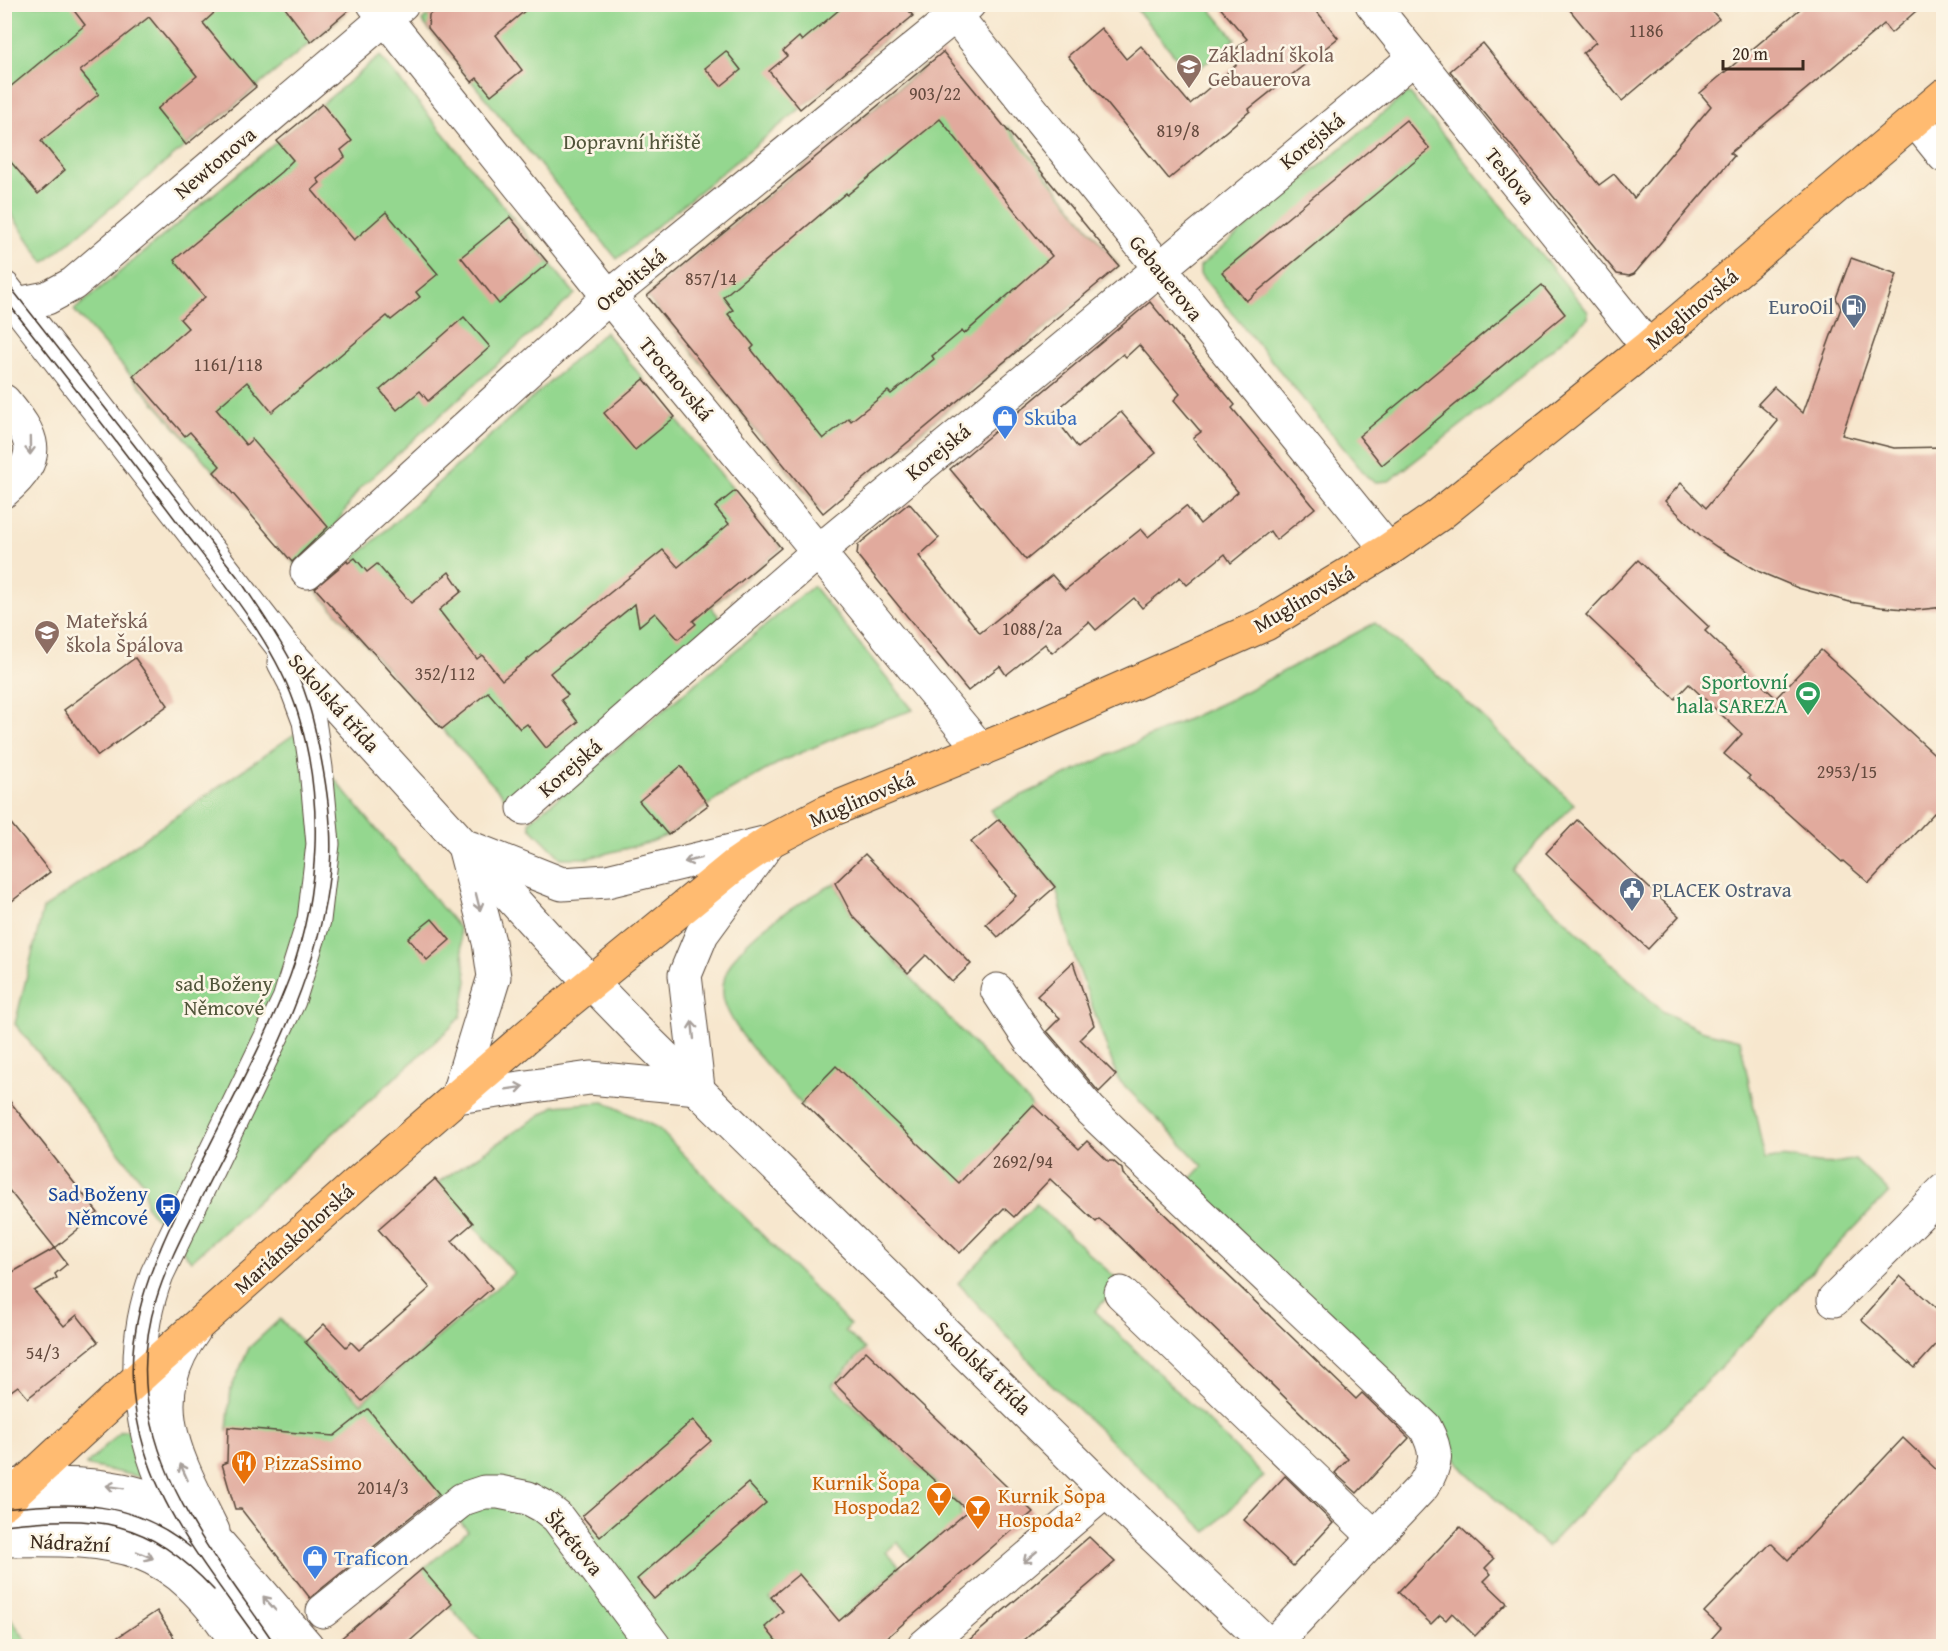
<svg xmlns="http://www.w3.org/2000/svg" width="1948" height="1651" viewBox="0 0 1948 1651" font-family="'Gentium Book Plus',serif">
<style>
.green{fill:#94d78f;stroke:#688056;stroke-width:1.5}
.building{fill:#e1aa9d;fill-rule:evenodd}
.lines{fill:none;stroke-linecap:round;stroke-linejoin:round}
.minor-casing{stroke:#574638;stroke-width:35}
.major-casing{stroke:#574638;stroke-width:35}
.minor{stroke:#fff;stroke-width:33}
.major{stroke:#ffbb71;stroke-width:33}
.tram{stroke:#3b2a1e;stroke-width:1.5}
.oneway{stroke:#a79f9a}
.labels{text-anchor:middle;stroke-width:5;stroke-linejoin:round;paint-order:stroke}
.number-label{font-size:18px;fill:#644a3e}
.education-label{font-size:21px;fill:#785e54;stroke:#fcf5e5;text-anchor:start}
.street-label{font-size:21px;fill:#3b2a1e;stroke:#fcf5e5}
.park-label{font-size:21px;fill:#51553a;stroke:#fcf5e5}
.service-label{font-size:21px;fill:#4e5e75;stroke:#fcf5e5;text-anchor:end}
.shop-label{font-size:21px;fill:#366cbe;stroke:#fcf5e5;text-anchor:start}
.leisure-label{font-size:21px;fill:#27864d;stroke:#fcf5e5;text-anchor:end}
.transit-label{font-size:21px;fill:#164399;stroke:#fcf5e5;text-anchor:end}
.food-label{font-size:21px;fill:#c56008;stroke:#fcf5e5;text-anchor:start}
</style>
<rect width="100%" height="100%" fill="#fcf5e5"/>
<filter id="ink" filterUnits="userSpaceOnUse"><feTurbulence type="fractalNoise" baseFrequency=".0167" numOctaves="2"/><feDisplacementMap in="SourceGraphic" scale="12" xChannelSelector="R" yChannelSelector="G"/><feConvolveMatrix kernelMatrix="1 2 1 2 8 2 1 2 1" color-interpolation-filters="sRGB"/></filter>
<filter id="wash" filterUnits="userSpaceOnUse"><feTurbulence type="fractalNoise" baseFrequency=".008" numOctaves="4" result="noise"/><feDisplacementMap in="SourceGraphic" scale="24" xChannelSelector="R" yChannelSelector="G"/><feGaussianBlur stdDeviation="1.35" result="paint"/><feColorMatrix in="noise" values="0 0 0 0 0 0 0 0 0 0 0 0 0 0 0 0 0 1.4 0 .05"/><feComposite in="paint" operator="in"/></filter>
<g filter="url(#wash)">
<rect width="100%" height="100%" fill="#f7e7ce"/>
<!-- green -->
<g class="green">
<path d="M338,4L345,14L44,263L5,205V5Z"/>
<path d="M443,4H904L913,16L617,259L422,21Z"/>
<path d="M1133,5H1207L1235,39L1191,75Z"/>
<path d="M380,56L575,294L359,489L327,538L295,565L74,310Z"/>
<path d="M925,66L1005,128L1008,127L1119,266L870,474L819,509L647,296Z"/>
<path d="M1406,94H1410L1588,312V318L1483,408L1389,481L1376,482L1369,479L1200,274V266Z"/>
<path d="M605,332L781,548L711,607L726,625L513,807L316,590L355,558Z"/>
<path d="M813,586L913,710L856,729L782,761L719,797L668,835L648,843L588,858H561L530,827V821Z"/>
<path d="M1375,623L1443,680L1574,804L1512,870L1662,1011L1700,1030L1740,1040L1765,1160C1789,1154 1793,1160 1817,1163C1830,1165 1843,1162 1855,1159L1889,1192L1547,1547L1464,1470L1447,1447L1187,1183L1203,1166L1118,1079L1071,947L1056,887L990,810L1231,699Z"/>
<path d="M296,733L459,928L467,981L461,1016L450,1028L191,1261L146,1206L144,1183L15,1024L43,909Z"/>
<path d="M835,883L852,915L1033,1107L959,1185L836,1070L802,1105C781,1080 725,1026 723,994C719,944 798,905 835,883Z"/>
<path d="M604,1102L658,1128L850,1325L845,1331L865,1349L832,1385L960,1505L961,1518L913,1561L897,1542L886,1552L900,1567L856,1605L859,1608L830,1632L798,1576L770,1599L811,1646H484L420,1572L468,1531L370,1415L345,1440L227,1430L231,1389L249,1348L280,1319L361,1403L514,1273L437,1183L554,1106Z"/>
<path d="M1036,1204L1121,1283L1095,1311L1264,1476L1207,1532L1047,1380L958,1283Z"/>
<path d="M127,1430L133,1437L146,1474L144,1478L86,1465L121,1431Z"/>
<path d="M4,1610H5L30,1646H5Z"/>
</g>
<g id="blocks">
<!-- building -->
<g class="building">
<path d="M69,4H224L203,23L256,87L186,145L157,109L197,76L149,17L80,71L99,94L41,141L65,170L38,194L4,154V92L85,25Z"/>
<path d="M282,4H356L311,42Z"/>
<path d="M443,4H533L496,35L522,70L491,95L477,78L472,82L428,28L429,15Z"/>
<path d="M846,4H904L913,16L800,109L769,71L787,56L783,51L799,37L802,41Z"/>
<path d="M1217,4H1311L1338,38L1249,109L1250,111L1169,179L1068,56L1101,28L1126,59L1141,46L1190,104L1236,65L1237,48L1247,39Z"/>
<path d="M1565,4H1706L1719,19L1622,101L1583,53L1596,42Z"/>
<path d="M1806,4H1924L1891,33L1884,24L1730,153L1734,156L1634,274L1629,276L1617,274L1450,71L1483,43L1599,185L1614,174L1634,198L1711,106L1700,93Z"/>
<path d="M726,51L741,70L721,86L705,68Z"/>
<path d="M943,52L1119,266L823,513L647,296ZM940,119L1052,256L964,334L962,331L932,356L934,359L910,379L891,394L888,391L851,421L849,418L823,439L751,349L754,346L728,314L733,310L723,297L846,193L847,195Z"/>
<path d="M322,104L352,141L341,150L345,157L317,179L320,183L312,190L354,240L386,212L438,274L416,292L420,297L391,320L387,316L272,412L247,382L216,409L246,445L252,439L328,527L292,562L214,472L220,466L190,432L185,436L133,376L188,328L180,319L205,297L174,260L281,172L293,160L277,141Z"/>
<path d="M1406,120L1430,149L1246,301L1222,272Z"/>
<path d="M510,217L548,263L499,304L461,257Z"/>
<path d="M1851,258L1897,274L1842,435L1894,448L1944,447V607L1917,610L1881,607L1850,602L1798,588L1760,572L1717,547L1701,536L1665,501L1681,483L1706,508L1778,421L1758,404L1774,387L1803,413L1841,308L1836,298Z"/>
<path d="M1542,285L1565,314L1382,465L1359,436Z"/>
<path d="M1150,302L1235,405L1232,408L1315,508L1276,540L1270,531L1231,563L1225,554L1187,585L1180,577L1142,608L1134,598L1096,630L1089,622L1052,653L1045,644L1006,675L1000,666L968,691L857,555L858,545L909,503L939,538L919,556L980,633L1052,575L1065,590L1141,529L1148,537L1186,506L1200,524L1238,492L1193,438L1201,432L1174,400L1180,394L1139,345L1126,357L1123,354L1052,414L1078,448L1121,412L1156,453L1026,560L950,469Z"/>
<path d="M464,317L490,347L428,401L420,391L397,410L380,390Z"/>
<path d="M644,379L675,417L635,450L604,413Z"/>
<path d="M735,491L781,548L693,621L696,624L678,639L655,613L639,626L635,604L550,673L568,695L561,700L578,722L546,748L527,724L520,729L488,692L442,729L315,588L347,561L348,563L355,558L367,572L377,564L411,603L449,572L462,591L439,610L477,659L482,655L502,680L663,550L678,567L729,524L715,507Z"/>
<path d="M1638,560L1709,627L1705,631L1776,698L1821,650L1944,763V822L1934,813L1869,883L1843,861L1842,862L1748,778L1750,776L1724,754L1742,734L1689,684L1675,699L1586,615Z"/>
<path d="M135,658L168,705L98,756L64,710Z"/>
<path d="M681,766L708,805L668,835L639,801Z"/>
<path d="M4,815L50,872L4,907Z"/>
<path d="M999,819L1055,887L998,937L986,924L1016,896L971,842Z"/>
<path d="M1577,820L1679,916L1648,949L1546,853Z"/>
<path d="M865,854L971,964L952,982L926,955L908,973L852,915L835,883Z"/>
<path d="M432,919L450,940L427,960L408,938Z"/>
<path d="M1073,962L1094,1025L1080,1039L1116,1075L1099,1092L1047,1031L1060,1018L1037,996Z"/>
<path d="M836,1066L959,1183L1033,1105L1079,1149L1087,1141L1108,1161H1113L1122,1169L1123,1174L1356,1399L1362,1393L1409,1438L1357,1493L1335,1473L1348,1459L1112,1229L1099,1219L1096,1222L1050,1179L1014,1217L1004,1208L960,1253L802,1101Z"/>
<path d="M4,1094L98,1213L55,1248L4,1184Z"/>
<path d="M435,1179L473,1223L452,1241L492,1288L362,1401L305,1342L324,1324L346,1347L351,1342L359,1350L430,1288L378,1229Z"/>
<path d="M55,1248L67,1264L55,1274L57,1278L34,1291L64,1326L77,1315L98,1342L28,1398L18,1386L4,1396V1277Z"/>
<path d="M1900,1276L1944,1315V1336L1915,1368L1861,1320Z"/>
<path d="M866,1351L1033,1512L876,1647H781L765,1627L783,1611L771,1597L799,1574L839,1621L968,1511L904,1453L835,1384Z"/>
<path d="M368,1409L439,1494L310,1598L241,1509H235L222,1464L227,1462L228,1427L334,1436Z"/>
<path d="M693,1420L711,1441L600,1537L582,1516Z"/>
<path d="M1903,1438L1944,1477V1647H1704L1721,1628L1704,1612L1771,1543L1788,1560Z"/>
<path d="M1285,1476L1333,1523L1293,1566L1244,1520Z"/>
<path d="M748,1483L766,1503L654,1599L637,1579Z"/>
<path d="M1460,1527L1494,1559L1485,1568L1491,1574L1484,1581L1507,1603L1475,1636L1452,1613L1446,1620L1440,1615L1431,1624L1398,1592Z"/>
<path d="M1089,1537L1115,1562L1016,1647H961Z"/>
<path d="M422,1569L452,1604L403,1647H331Z"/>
<path d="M157,1611L180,1647H103Z"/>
</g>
</g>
</g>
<g filter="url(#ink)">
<use href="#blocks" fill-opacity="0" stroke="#574638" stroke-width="1.5"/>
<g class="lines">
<defs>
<g id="minor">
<path d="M374,4L609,297L981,750"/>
<path d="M946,4L1388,550"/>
<path d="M1372,4L1648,347"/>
<path d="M1915,120L1944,156"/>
<path d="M4,288L283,647L547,937L646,1039L1106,1491L1270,1646"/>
<path d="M17,304L47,298L73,284L402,4"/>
<path d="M4,401C34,437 45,456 4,491"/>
<path d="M307,572L609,297L969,4"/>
<path d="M524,808L819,551L1415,57"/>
<path d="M471,848L562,884L607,881L768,842"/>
<path d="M465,850L489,942L494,977L457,1097L590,1078L698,1088"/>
<path d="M997,990L1030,1040L1090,1110L1425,1427C1438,1452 1438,1463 1423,1486L1272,1646"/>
<path d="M698,1088L685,975L702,934L767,845"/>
<path d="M1121,1293L1375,1537"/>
<path d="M1834,1300L1944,1190"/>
<path d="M194,1331C141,1403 180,1463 213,1531"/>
<path d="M6,1486C69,1482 127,1482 184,1512"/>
<path d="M4,1517C88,1507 137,1509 203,1567"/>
<path d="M4,1540C121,1538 172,1541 239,1646"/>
<path d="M219,1544L307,1646"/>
<path d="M323,1611L463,1499L484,1492H499L528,1498L543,1506L557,1517L654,1646"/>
<path d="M264,1646C237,1599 202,1556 176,1508C137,1436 128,1350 157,1274L289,1000L314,920L323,844L316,768L309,721L294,681L284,662"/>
<path d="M924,1646L1106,1491"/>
</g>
<path id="major" d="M4,1503L146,1371L354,1186L547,1019L735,865L770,841L824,813L1021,733L1266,624L1388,550L1439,515L1648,347L1944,95"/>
</defs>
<!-- minor casing -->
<use href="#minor" class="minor-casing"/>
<!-- major casing -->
<use href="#major" class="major-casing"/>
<!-- minor -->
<use href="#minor" class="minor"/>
<!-- major -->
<use href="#major" class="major"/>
<!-- tram -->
<g class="tram">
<path d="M4,279L240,580C259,609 280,638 295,669C309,697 315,728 321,758C328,794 333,831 330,868C320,984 255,1090 204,1192C170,1261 138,1315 147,1396C158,1493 224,1568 276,1646"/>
<path d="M4,298C64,374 123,450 181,527C223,582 278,647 298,714C324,798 320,893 290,976C264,1044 227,1109 195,1175C148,1270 112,1344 145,1451C167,1524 220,1585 262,1646"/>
<path d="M4,1509C72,1501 134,1500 190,1547"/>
<path d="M4,1525C97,1515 147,1518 214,1590"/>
</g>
</g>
<!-- one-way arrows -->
<defs><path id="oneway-shaft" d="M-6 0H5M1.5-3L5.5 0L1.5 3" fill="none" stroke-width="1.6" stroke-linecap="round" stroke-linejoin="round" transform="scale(1.5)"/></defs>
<g class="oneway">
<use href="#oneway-shaft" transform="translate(30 446) rotate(89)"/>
<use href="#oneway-shaft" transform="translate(693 860) rotate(166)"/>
<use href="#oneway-shaft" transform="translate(478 902) rotate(76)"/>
<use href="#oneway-shaft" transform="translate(693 1030) rotate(-96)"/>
<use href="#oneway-shaft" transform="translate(515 1088) rotate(-9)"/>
<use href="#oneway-shaft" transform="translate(184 1472) rotate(-114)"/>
<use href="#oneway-shaft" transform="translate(115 1487) rotate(-171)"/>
<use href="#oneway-shaft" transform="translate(145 1555) rotate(23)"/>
<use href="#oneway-shaft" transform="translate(1030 1557) rotate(140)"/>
<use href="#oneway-shaft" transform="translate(269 1603) rotate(-131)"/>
</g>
</g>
<!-- icons -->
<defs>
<symbol id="school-pin" viewBox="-11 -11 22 30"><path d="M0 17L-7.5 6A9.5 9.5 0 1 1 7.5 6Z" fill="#8d6e63" stroke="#fcf5e5"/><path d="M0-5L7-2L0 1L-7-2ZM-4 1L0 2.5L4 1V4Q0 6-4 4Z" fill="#fff"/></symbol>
<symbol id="fuel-pin" viewBox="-11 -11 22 30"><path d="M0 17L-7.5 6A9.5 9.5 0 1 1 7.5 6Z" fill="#5c6f8a" stroke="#fcf5e5"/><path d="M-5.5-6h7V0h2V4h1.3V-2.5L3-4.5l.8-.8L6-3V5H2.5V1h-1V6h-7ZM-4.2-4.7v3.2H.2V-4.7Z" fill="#fff"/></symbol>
<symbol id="shop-pin" viewBox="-11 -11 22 30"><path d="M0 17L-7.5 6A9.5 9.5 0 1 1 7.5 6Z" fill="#3f7fe0" stroke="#fcf5e5"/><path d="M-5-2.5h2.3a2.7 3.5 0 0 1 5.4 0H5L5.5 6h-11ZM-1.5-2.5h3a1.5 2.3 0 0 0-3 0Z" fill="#fff"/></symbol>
<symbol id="stadium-pin" viewBox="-11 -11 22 30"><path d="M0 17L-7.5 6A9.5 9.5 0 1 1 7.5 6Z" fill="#2e9e5b" stroke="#fcf5e5"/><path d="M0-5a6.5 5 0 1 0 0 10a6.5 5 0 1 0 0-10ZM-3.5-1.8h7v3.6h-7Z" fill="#fff"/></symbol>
<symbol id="civic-pin" viewBox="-11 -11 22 30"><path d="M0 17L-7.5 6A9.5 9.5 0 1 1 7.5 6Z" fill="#5c6f8a" stroke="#fcf5e5"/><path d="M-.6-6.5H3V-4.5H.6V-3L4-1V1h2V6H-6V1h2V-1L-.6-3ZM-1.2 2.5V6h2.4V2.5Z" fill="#fff"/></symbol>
<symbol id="bus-pin" viewBox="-11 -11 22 30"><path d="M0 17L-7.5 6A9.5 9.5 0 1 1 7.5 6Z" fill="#1a4fb4" stroke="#fcf5e5"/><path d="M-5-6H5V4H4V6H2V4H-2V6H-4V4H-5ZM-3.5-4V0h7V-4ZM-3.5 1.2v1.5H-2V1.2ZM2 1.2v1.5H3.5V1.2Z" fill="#fff"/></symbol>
<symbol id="restaurant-pin" viewBox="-11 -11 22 30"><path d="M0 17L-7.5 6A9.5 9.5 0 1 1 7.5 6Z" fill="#e8710a" stroke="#fcf5e5"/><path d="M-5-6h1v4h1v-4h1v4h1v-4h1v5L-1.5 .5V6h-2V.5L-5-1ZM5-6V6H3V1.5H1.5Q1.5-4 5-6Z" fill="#fff"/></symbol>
<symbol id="bar-pin" viewBox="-11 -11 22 30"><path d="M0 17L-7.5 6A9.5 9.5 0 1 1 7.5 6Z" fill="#e8710a" stroke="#fcf5e5"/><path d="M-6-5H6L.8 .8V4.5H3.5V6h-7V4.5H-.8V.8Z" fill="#fff"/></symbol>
</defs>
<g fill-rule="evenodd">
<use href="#school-pin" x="1174" y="52" width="30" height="40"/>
<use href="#fuel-pin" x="1839" y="292" width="30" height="40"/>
<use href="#shop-pin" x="990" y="403" width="30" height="40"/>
<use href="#school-pin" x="32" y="618" width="30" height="40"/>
<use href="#stadium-pin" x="1793" y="679" width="30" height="40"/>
<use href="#civic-pin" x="1617" y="875" width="30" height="40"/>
<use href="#bus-pin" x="153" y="1191" width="30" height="40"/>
<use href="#restaurant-pin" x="229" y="1448" width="30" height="40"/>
<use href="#bar-pin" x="924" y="1480" width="30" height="40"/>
<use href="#bar-pin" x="963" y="1493" width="30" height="40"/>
<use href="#shop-pin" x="300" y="1543" width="30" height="40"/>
</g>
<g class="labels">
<!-- number labels -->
<g class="number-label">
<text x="1646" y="37">1186</text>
<text x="935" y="100">903/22</text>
<text x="1178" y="137">819/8</text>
<text x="711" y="285">857/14</text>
<text x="228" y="371">1161/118</text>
<text x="1032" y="635">1088/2a</text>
<text x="445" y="680">352/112</text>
<text x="1847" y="778">2953/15</text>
<text x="1023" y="1168">2692/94</text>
<text x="43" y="1359">54/3</text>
<text x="383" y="1494">2014/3</text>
</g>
<!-- education labels -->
<g class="education-label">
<text x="1208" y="62">Základní škola<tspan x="1208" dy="24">Gebauerova</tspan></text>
<text x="66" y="628">Mateřská<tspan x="66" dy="24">škola Špálova</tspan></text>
</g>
<!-- street labels -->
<g class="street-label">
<text transform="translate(1312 141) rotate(-39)" y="7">Korejská</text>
<text transform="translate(215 163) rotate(-40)" y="7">Newtonova</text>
<text transform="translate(1510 176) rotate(51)" y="7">Teslova</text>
<text transform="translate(1166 278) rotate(51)" y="7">Gebauerova</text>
<text transform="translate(631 280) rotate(-40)" y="7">Orebitská</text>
<text transform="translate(1692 309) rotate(-40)" y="7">Muglinovská</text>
<text transform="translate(676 379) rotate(50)" y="7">Trocnovská</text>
<text transform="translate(938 452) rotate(-39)" y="7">Korejská</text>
<text transform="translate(1304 599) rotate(-30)" y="7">Muglinovská</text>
<text transform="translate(334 703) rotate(48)" y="7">Sokolská třída</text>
<text transform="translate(570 768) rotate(-41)" y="7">Korejská</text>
<text transform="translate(862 799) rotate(-23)" y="7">Muglinovská</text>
<text transform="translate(294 1239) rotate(-42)" y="7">Mariánskohorská</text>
<text transform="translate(983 1368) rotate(44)" y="7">Sokolská třída</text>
<text transform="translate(70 1543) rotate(3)" y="7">Nádražní</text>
<text transform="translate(574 1543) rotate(50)" y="7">Škrétova</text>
</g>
<!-- park labels -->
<g class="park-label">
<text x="632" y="149">Dopravní hřiště</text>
<text x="224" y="991">sad Boženy<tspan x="224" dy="24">Němcové</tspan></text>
</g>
<!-- service labels -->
<g class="service-label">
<text x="1834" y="314">EuroOil</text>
<text x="1652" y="897" text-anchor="start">PLACEK Ostrava</text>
</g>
<!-- shop labels -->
<g class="shop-label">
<text x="1024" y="425">Skuba</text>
<text x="334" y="1565">Traficon</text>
</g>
<!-- leisure labels -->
<g class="leisure-label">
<text x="1788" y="689">Sportovní<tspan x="1788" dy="24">hala SAREZA</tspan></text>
</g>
<!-- transit labels -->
<g class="transit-label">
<text x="148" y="1201">Sad Boženy<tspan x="148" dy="24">Němcové</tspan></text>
</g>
<!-- food labels -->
<g class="food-label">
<text x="264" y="1470">PizzaSsimo</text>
<text x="920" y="1490" text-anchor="end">Kurnik Šopa<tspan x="920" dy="24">Hospoda2</tspan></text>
<text x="998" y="1503">Kurnik Šopa<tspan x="998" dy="24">Hospoda²</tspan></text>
</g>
</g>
<!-- margin -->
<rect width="1948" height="1651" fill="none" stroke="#fcf5e5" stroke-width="24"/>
<!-- scale -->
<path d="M1723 60v9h80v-9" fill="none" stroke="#3b2a1e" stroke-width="3"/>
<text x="1732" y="60" font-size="18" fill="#3b2a1e" stroke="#fcf5e5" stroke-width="4.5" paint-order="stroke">20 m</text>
</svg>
